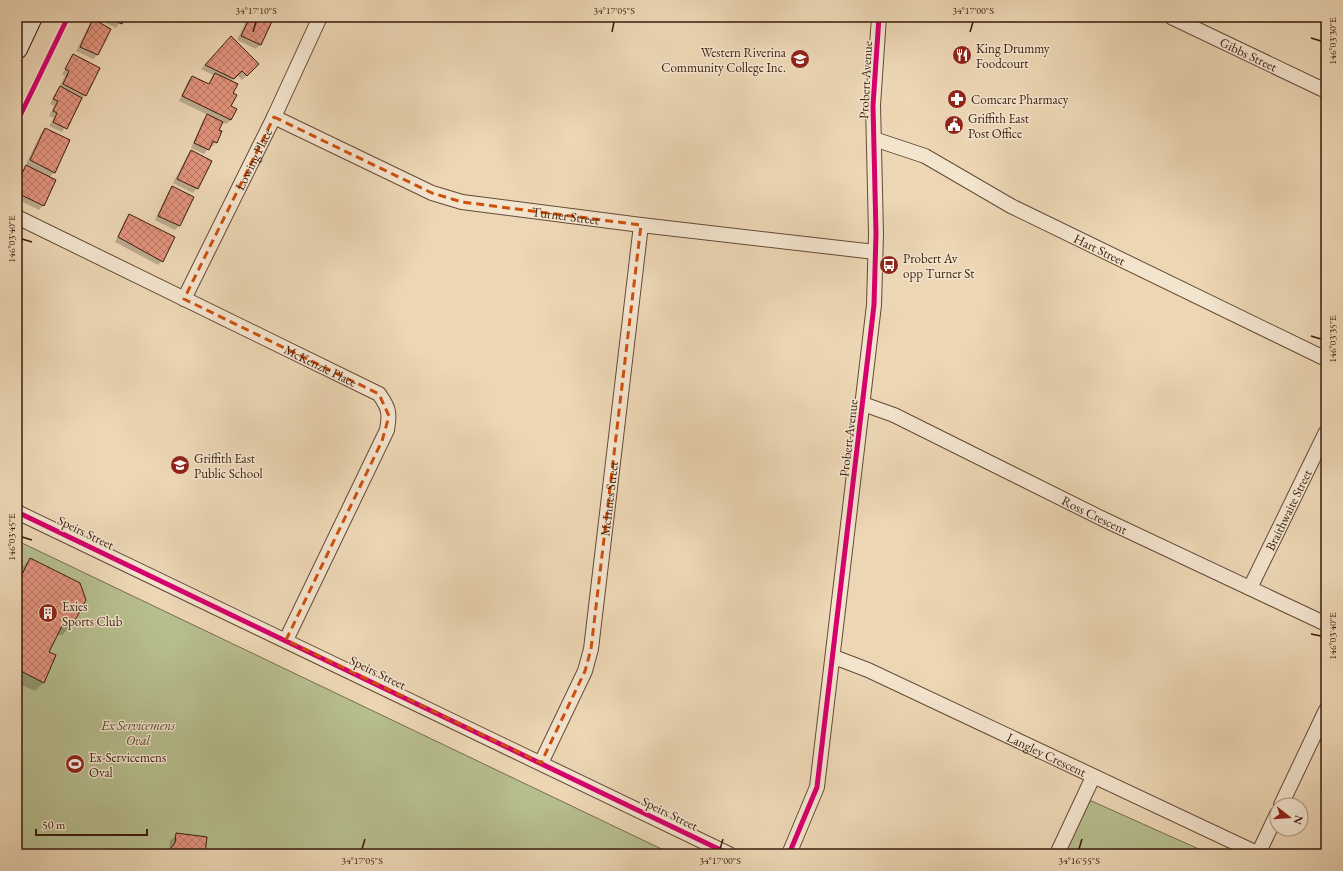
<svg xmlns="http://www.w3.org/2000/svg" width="1343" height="871" viewBox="0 0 1343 871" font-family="'EB Garamond',serif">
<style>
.park{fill:#b7be8e;stroke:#786d4d}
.shadow{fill:#0003}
.building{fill:url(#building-cross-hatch);stroke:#381c0c}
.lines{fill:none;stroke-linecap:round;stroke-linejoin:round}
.minor-casing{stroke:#654a36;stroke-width:16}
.secondary-casing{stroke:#381c0c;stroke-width:22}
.minor{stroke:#f3e4ce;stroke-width:14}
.secondary{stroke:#f3e4ce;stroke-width:20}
.cycleway-casing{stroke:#f3e4ce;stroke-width:8}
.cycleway{stroke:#d6006c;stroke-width:5}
.marked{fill:none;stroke:#ce500c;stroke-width:3;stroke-dasharray:8 5;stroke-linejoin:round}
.ticks{fill:none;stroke:#381c0c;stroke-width:1.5}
.labels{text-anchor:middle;stroke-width:3;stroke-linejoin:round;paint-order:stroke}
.poi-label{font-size:13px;fill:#381c0c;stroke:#f3e4ce;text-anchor:start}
.street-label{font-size:13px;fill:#381c0c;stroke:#f3e4ce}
.park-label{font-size:13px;font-style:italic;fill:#58442c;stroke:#f3e4ce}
.neatline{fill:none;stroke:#381c0c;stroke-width:1.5}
.ticks-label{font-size:10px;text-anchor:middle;fill:#381c0c}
</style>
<defs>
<pattern id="building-cross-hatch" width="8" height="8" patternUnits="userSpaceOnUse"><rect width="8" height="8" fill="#e3947e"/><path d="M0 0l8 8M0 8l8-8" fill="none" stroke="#b97866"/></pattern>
</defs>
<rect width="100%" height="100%" fill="#ecd6b4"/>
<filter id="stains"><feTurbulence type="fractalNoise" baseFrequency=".005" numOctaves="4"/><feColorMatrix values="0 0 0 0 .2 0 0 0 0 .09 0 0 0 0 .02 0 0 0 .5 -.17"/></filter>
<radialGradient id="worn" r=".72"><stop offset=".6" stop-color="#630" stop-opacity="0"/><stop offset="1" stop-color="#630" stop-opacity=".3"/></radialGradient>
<!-- park -->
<g class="park">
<path d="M17,541L22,543L672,854H17Z"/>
<path d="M1087,799L1210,854H1060Z"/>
</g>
<!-- shadow -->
<g class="shadow">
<path d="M96,17H124L116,28L95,18Z"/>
<path d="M248,17H273L260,45L256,49L237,40Z"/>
<path d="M93,21L109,29L97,55L93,59L76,51L89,25Z"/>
<path d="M231,38L258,64L242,80L237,75L231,81V120L226,124L222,122L218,131L216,142L212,147L210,146L204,154L191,148L203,120L208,115L179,101L188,81L192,77L208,84L213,75L201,69Z"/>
<path d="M73,55L85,95L62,132L49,126L54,118L49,116L54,106L50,104L65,76L62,74Z"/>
<path d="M45,129L69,140L54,173L49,177L43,205L39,210L17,199V181L22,171L27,165L26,164L41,133Z"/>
<path d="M191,152L197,188L193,193L173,183L187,156Z"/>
<path d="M172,188L180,225L175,230L155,220L168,192Z"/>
<path d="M129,215L162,261L158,265L115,242L125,220Z"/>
<path d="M30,559L71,626L62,635H56L48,652L44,682L35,691L17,683V577L21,568Z"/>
<path d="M177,834L203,854H165L169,850L170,841Z"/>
</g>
<!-- building -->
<g class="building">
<path d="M105,17H125L122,24Z"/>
<path d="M250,17H274L261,45L241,36Z"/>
<path d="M93,19L111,29L98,55L80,47Z"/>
<path d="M231,36L259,64L247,76L242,71L234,79L205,65Z"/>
<path d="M73,54L100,68L86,96L63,84L69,71L65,69Z"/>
<path d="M215,73L238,84L233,93L237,95L231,106L237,109L231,120L182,96L192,76L209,84Z"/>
<path d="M60,86L82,98L67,129L53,122L57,113L53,111L58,101L53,99Z"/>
<path d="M207,114L223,122L219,130L222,131L217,143L213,141L209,150L194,143Z"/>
<path d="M45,128L70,140L55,173L30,160Z"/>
<path d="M191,150L212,161L198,189L177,179Z"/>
<path d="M26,165L56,180L44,206L17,193V184Z"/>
<path d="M172,186L194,197L180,226L158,216Z"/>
<path d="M129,214L175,237L163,262L118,237Z"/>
<path d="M30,558L80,583L86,600L72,626H62L49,652L56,655L44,683L17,669V585Z"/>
<path d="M176,833L207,837L205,854H166L175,843Z"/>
</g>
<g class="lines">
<defs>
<g id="minor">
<path id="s1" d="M1171,17L1326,91"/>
<path id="s2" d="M274,117L432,193L462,202L641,225L875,252"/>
<path id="s3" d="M874,139L925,156L1011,206L1326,359"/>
<path id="s4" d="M17,217L379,394C389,408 390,413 387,430L286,640"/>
<path id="s5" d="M184,299L274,117L320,17"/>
<path id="s6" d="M863,404L894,415L1103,519L1326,624"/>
<path d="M17,512L729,854"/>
<path id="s7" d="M1250,588L1326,432"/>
<path id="s8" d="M834,657L868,670L1259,854"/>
<path id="s9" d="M541,763L585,671L591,649L641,225"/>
<path d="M1281,805L1326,710"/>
<path d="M789,854L817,787L874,305L876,234L873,105L879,17"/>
<path d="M1057,854L1093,777"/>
<path d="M1258,854L1277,814"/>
</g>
<path id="secondary" d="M17,49L32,17"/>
</defs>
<!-- minor casing -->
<use href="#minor" class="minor-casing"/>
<!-- secondary casing -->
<use href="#secondary" class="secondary-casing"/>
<!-- minor -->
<use href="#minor" class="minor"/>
<!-- secondary -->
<use href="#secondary" class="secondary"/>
<defs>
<g id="cycleway">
<path d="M17,122L68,17"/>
<path d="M17,512L729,854"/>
<path d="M789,854L817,787L874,305L876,234L873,105L879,17"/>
</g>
</defs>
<!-- cycleway casing -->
<use href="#cycleway" class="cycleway-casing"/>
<!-- cycleway -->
<use href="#cycleway" class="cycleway"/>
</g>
<!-- marked area -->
<path class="marked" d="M274,117L432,193L462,202L641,225L591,649L585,671L541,763L286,640L382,441L389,416L379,394L184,299Z"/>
<!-- ticks -->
<path class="ticks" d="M253,32L256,22M612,32L614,22M970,32L973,22M1311,38L1321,41M22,239L32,242M1311,336L1321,339M22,537L32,540M1311,634L1321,636M362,849L365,839M720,849L723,839M1079,849L1082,839"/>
<!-- icons -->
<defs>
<symbol id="restaurant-disc" viewBox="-11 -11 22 22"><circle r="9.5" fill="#8f2418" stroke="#f3e4ce"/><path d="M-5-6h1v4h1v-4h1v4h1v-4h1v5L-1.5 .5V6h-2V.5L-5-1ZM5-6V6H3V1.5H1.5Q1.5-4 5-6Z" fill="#fff"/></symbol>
<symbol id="university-disc" viewBox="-11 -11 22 22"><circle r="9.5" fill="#8f2418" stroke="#f3e4ce"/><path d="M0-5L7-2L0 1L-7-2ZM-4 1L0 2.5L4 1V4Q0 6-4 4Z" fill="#fff"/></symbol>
<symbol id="pharmacy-disc" viewBox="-11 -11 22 22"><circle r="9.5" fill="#8f2418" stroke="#f3e4ce"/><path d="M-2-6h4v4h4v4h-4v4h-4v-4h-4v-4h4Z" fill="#fff"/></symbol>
<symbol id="civic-disc" viewBox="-11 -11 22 22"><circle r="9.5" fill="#8f2418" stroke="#f3e4ce"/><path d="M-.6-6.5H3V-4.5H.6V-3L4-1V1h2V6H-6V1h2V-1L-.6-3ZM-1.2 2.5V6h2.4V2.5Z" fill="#fff"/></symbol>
<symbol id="bus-disc" viewBox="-11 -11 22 22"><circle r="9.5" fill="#8f2418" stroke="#f3e4ce"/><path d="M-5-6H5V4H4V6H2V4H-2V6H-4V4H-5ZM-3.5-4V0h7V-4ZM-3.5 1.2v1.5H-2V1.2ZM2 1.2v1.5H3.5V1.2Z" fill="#fff"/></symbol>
<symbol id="school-disc" viewBox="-11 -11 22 22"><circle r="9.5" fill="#8f2418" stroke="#f3e4ce"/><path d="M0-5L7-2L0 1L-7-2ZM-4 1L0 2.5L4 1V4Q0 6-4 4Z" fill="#fff"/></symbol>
<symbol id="building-disc" viewBox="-11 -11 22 22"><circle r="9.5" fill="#8f2418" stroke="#f3e4ce"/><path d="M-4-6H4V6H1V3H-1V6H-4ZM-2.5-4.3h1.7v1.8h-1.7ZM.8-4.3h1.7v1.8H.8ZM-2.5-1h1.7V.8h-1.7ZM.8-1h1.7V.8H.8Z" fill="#fff"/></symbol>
<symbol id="stadium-disc" viewBox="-11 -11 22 22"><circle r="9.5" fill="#8f2418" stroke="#f3e4ce"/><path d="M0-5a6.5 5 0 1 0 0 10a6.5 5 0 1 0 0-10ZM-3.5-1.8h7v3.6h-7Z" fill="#fff"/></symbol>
</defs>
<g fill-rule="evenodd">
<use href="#restaurant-disc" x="951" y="44" width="22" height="22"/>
<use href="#university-disc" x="789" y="48" width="22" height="22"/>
<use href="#pharmacy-disc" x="946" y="88" width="22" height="22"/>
<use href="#civic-disc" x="943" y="114" width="22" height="22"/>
<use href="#bus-disc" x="878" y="254" width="22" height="22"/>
<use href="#school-disc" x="169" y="454" width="22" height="22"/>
<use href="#building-disc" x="37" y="602" width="22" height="22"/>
<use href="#stadium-disc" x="64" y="753" width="22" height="22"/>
</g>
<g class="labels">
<!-- poi labels -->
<g class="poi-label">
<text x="976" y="53">King Drummy<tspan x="976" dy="15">Foodcourt</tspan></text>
<text x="786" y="57" text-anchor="end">Western Riverina<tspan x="786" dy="15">Community College Inc.</tspan></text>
<text x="971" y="104">Comcare Pharmacy</text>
<text x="968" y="123">Griffith East<tspan x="968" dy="15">Post Office</tspan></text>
<text x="903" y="263">Probert Av<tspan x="903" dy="15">opp Turner St</tspan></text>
<text x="194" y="463">Griffith East<tspan x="194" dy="15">Public School</tspan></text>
<text x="62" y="611">Exies<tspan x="62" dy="15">Sports Club</tspan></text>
<text x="89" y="762">Ex-Servicemens<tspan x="89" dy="15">Oval</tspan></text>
</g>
<!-- street labels -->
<g class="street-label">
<text dy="5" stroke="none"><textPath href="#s1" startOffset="86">Gibbs Street</textPath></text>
<text transform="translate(865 80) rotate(-87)" y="5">Probert Avenue</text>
<text dy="5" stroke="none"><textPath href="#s5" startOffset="156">Lowing Place</textPath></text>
<text dy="5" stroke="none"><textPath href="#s2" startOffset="311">Turner Street</textPath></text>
<text dy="5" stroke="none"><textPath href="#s3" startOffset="252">Hart Street</textPath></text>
<text dy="5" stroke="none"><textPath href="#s4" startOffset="338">McKenzie Place</textPath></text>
<text transform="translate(848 438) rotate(-83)" y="5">Probert Avenue</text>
<text dy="5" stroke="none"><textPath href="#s9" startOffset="276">McInnes Street</textPath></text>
<text dy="5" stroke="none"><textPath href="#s7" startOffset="87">Braithwaite Street</textPath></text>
<text dy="5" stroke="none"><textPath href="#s6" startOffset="257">Ross Crescent</textPath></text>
<text transform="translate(86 532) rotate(26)" y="5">Speirs Street</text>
<text transform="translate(378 672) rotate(26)" y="5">Speirs Street</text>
<text dy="5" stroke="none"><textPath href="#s8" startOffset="234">Langley Crescent</textPath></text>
<text transform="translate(670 813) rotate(26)" y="5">Speirs Street</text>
</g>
<!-- park labels -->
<g class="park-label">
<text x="138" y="730">Ex Servicemens<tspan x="138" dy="15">Oval</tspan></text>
</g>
</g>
<!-- margin -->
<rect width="1343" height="871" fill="none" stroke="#ecd6b4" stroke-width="44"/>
<!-- north arrow -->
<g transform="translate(1289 817) rotate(107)"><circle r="19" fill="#f3e4ce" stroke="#a89480"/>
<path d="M0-3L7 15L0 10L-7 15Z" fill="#8f2418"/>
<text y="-6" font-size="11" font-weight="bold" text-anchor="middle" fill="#381c0c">N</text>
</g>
<!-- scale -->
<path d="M36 829v6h111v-6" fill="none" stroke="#381c0c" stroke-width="2"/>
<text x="42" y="829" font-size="12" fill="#381c0c" stroke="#f3e4ce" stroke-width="3" paint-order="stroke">50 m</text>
<rect x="22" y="22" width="1299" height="827" class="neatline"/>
<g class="ticks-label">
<text x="256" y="14">34°17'10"S</text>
<text x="614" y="14">34°17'05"S</text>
<text x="973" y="14">34°17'00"S</text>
<text transform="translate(1332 41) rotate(-90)" y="4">146°03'30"E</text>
<text transform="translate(11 239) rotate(-90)" y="4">146°03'40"E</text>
<text transform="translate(1332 339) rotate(-90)" y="4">146°03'35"E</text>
<text transform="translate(11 537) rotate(-90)" y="4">146°03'45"E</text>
<text transform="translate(1332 636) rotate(-90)" y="4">146°03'40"E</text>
<text x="362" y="864">34°17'05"S</text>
<text x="720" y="864">34°17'00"S</text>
<text x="1079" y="864">34°16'55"S</text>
</g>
<rect width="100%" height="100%" filter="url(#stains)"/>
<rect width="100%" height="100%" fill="url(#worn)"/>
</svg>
